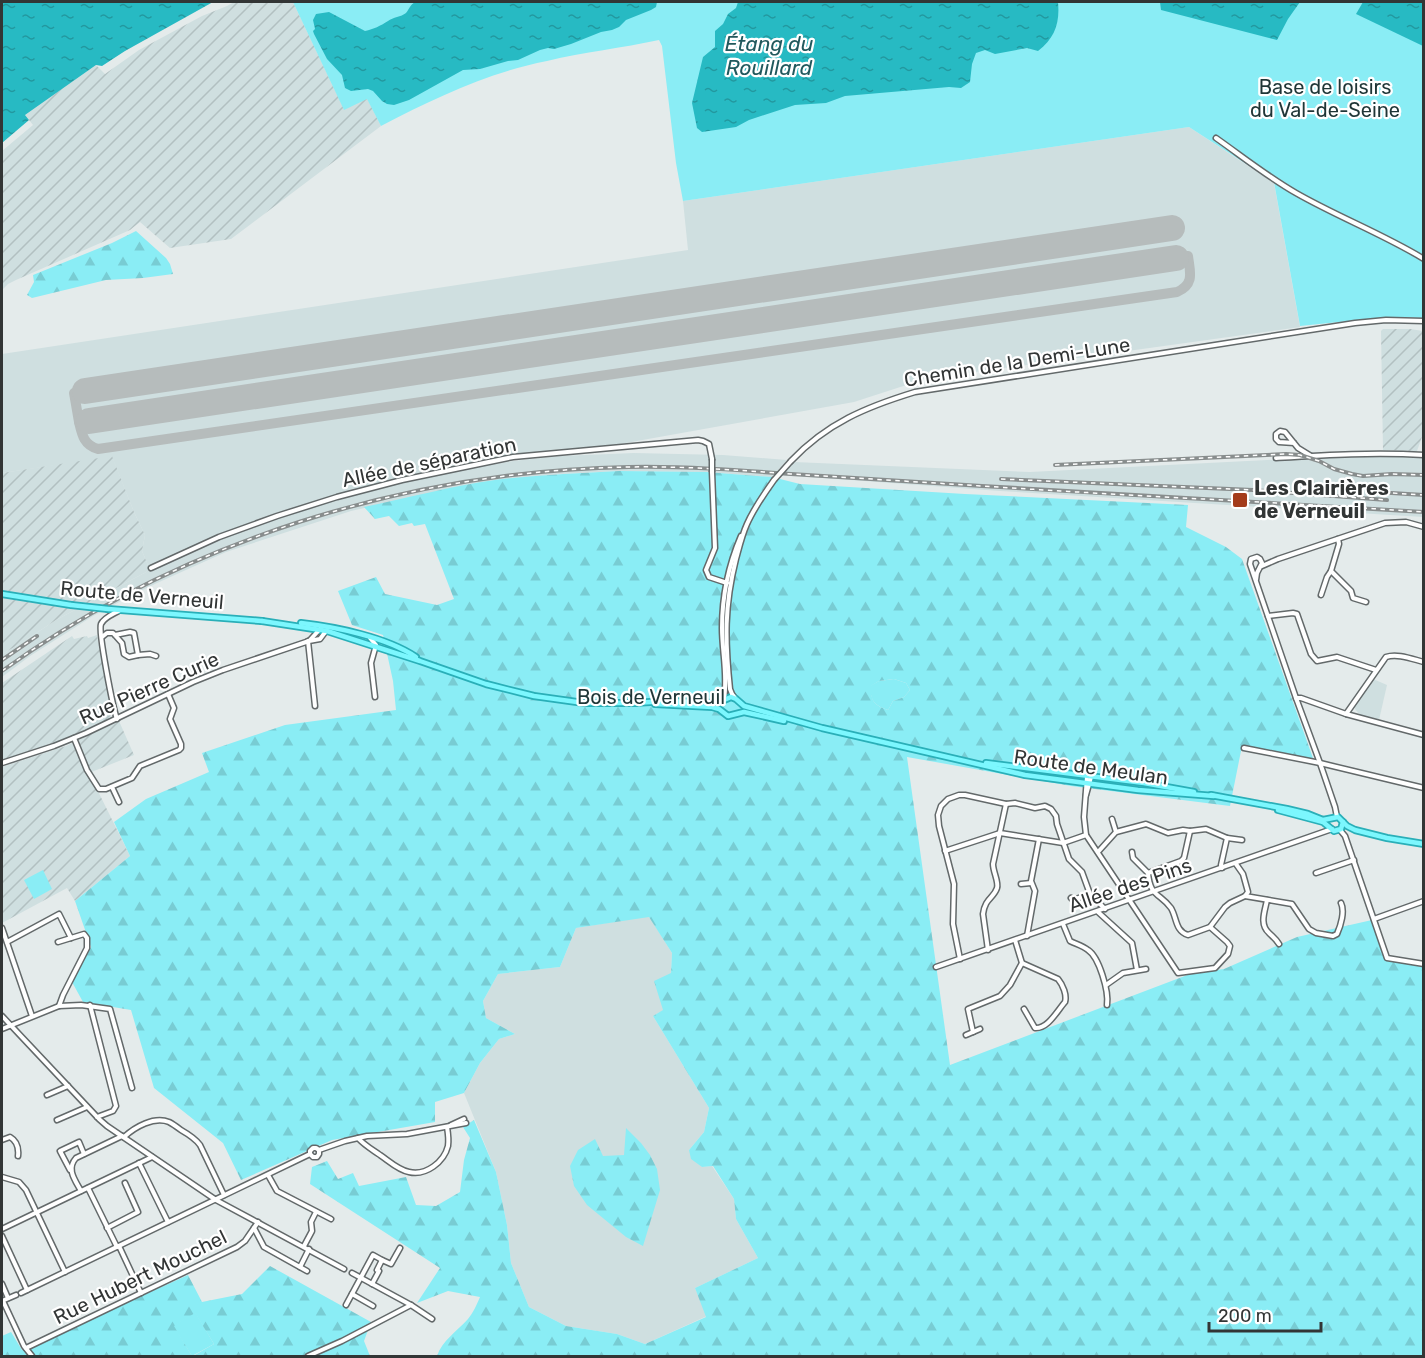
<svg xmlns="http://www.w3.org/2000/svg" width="1425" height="1358" viewBox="0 0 1425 1358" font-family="Rubik,sans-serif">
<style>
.built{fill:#cfdfe0}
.industrial{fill:url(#industrial-furrows)}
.green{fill:#8aedf5}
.forest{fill:url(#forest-firs);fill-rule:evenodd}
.water{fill:url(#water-ripples)}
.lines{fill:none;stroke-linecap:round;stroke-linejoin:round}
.taxiway{stroke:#b6bcbc;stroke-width:10}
.runway{stroke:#b6bcbc;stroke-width:26}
.minor-casing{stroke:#63696a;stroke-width:7}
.major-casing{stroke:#2aafb8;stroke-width:8}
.minor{stroke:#fff;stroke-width:4}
.major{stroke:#7cf7fe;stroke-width:4.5}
.rail-casing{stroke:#888d8d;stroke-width:4}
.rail{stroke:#fff;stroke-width:1.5;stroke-dasharray:4.5;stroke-linecap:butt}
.minor-bridge-casing{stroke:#63696a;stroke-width:7;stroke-linecap:butt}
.major-bridge-casing{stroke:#2aafb8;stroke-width:8;stroke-linecap:butt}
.minor-bridge{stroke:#fff;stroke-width:4}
.major-bridge{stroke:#7cf7fe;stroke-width:4.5}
.poi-dot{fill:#a43c1b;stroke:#fff;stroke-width:2}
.labels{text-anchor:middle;stroke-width:4.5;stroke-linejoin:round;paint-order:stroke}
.park-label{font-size:20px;fill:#1f3637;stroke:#fff}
.street-label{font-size:20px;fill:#323535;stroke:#fff}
.poi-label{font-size:20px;font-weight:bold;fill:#323535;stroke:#fff;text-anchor:start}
.water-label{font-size:21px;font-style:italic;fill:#21595d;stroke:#fff}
</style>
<defs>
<pattern id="industrial-furrows" width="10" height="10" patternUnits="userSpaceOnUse" patternTransform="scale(1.5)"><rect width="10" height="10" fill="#cfdfe0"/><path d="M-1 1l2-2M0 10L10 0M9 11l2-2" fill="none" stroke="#b2c0c1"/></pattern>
<pattern id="forest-firs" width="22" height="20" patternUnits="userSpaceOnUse" patternTransform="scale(1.5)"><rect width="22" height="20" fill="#8aedf5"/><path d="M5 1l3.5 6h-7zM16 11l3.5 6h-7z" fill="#78ccd3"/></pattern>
<pattern id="water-ripples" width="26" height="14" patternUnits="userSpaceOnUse" patternTransform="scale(1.5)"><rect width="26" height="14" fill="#27bac3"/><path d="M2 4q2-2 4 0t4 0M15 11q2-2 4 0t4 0" fill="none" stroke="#22989f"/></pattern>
</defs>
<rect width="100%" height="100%" fill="#e4ebeb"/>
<!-- built -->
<g class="built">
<path d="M1189,127L1274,183L1300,327L925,379L854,402L609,446L481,460L361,488L312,502L226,533L169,561L221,539L278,517L338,498L433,475L513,461L561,456L634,453L723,455L787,460L772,477L706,472L619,471L559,474L494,481L448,489L351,511L226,552L157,583L134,594L93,616L30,656L2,677V654L18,645L56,620L150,570L142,551L145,535L134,512L112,457L2,473V354L688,250L683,201Z"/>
<path d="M1387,454L1423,457V517L1000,491L783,475L794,462L1030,472Z"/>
<path d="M1373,679L1387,685L1379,720L1361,716L1355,709V704Z"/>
<path d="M649,916L672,953L671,974L664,1010L653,1016L709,1108L704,1132L689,1150L702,1167L712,1166L734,1199L736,1219L758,1258L695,1288L707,1316L645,1344L617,1334L566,1326L529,1307L511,1263L507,1225L496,1172L464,1093L480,1063L499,1039L515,1034L486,1018L483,1001L498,974L560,967L576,928Z"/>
</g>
<!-- industrial -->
<g class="industrial">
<path d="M234,2H293L344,109L367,98L381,126L231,239L170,248L140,222L130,230L16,280L8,284L2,290V151L33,125L25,115L96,65L105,74L139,50L202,16L227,6Z"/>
<path d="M1383,329H1410L1423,331V434L1417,451L1383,450L1381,331Z"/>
<path d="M112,456L134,512L145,535L142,551L150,570L56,620L18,645L2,654V473Z"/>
<path d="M97,635L112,712L110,719L54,743L2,760V683L72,636L74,639L87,636L88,638Z"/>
<path d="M119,721L134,755L89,773L130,856L75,901L67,888L2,923V767L66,746Z"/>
</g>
<!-- green -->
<g class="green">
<path d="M293,2H1423V318L1388,317L1300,326L1274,182L1189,127L683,201L676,163L662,46L659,40C622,48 584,52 547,61C487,73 435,98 381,126L367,99L344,110Z"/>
<path d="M894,679L906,683L910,690L904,697L893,701L888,710C873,705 871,700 870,686L879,681Z"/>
<path d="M43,870L52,889L34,899L24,880Z"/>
<path d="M195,1312L214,1344L192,1356L173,1326Z"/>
</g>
<!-- forest -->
<g class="forest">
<path d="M136,231L166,258L170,264L173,274L143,278L106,280L32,298L27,295L34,282L33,275L112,243Z"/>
<path d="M619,471L706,472L772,477L800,484L965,494L1188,505L1186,527L1226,547L1242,559L1314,761L1242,746L1230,806L1071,786L907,757L950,1065L1190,974L1224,969L1297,937L1372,920L1385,959L1423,967V1356H437C442,1341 457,1331 468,1319C473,1313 477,1304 480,1297L448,1291L417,1303L440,1268L310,1184L312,1167L327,1161L338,1179L353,1173L359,1186L406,1177L416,1205L436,1206L460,1192L464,1160L470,1138L463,1127L474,1120L496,1172L507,1225L511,1263L529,1307L566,1326L617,1334L645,1344L706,1317L695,1288L758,1258L736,1219L734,1199L713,1166L702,1167L691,1159L689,1150L704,1132L709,1108L653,1016L663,1010L654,981L671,973L672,953L649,917L576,928L560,967L498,974L483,1001L486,1018L515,1034L499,1039L480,1063L464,1093L435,1102V1122L332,1140L241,1180L223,1143L154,1088L131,1010L83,1002L72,982L91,947L75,901L130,856L114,822L146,799L209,772L202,753L285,725L396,710L393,681L383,635L352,625L338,591L376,577L385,594L437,605L454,599L425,524L414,526L412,523L399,526L389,516L375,519L364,507C408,498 451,486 495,480C536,475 578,473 619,471ZM894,679L906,683L910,690L904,697L893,701L888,710C873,705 871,700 871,686L879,681Z"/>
<path d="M626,1128L641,1143L650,1155L657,1169L660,1190L643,1246L626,1237L587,1205L574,1186L570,1166L578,1150L595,1139L603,1156L624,1155Z"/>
<path d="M270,1266L371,1322L364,1341L370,1356H193L214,1344L195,1313L174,1326L192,1356H2V1336L11,1332L22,1350L188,1275L202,1302L242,1294Z"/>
</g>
<!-- water -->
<g class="water">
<path d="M2,2H213L125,51L102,66L96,65L25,115L29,120L2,143Z"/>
<path d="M415,2H657L656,7L651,10L626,20L619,27L612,30L601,32L571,44L554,49L548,48L540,50L518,60L508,61L480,69L463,70L409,100L394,105L387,104L382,101L373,91L368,89L351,91L345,88L342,75L327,59L314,34L313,31L315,29L313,20L316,14L329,12L365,31C374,29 380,26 388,21C393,17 401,17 406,13C410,8 410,5 415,2Z"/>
<path d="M738,2H1058C1060,23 1055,38 1038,51L1027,48L995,54L985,50L976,53L972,64L970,82L961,88L949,87L845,96L826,103L795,105L749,120L736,127L702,132L697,128L692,103L703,57L715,47V31L723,24L728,14L736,8Z"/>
<path d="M1160,2H1278L1291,3L1300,2L1288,19L1277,40L1161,10Z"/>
<path d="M1363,2H1423V46L1356,14Z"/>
</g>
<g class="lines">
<!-- taxiway -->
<g class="taxiway">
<path d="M89,421L79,422C82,435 84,445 98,449L1177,292C1195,284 1190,272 1188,256L1176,258"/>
<path d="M79,422L74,393L85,391"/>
</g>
<!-- runway -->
<g class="runway">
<path d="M85,391L1172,228"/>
<path d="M89,421L1176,258"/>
</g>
<defs>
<g id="minor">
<path d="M1216,138C1243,157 1268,177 1296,193C1338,217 1383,234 1424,259"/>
<path d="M1294,443L1279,442L1276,439V434L1280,431L1285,432L1298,448L1311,456"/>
<path d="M1276,458C1326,455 1374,452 1424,455"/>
<path d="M791,461C827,423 866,407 915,392L1355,323L1386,320L1424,321"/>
<path d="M712,472L715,548L706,570L709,577L727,583"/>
<path d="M1338,539L1339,544L1331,571L1351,591L1353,598L1366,602"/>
<path d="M1262,566L1278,559L1385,523L1406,522L1424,527"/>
<path d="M151,568L219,537L277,516L337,497L402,480L513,457L698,440L703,441L709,444L712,459"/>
<path d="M1256,580L1257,573L1262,563L1260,559L1257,557L1251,559L1250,564L1296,698L1320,763L1335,807L1337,817"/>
<path d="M1321,595L1327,577L1331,571"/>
<path d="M1268,616L1293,613L1297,614L1311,654L1317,661L1337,657L1376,670"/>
<path d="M102,637L107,633H113L122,643L124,654L129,657L138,655L134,633L130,632L115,635"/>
<path d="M370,638L376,645L371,663L375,697"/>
<path d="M310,640L321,628"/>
<path d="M308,641L315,706"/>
<path d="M138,655L150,654L156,656"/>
<path d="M735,698L732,694L730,689C725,641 724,607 736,559C739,548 742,535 747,524C754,508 764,494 774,480"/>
<path d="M1296,698H1301L1346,714L1424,735"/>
<path d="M724,699C728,675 722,652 722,628C722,597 729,564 741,536"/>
<path d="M1346,714L1386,657C1397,653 1412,659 1424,662"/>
<path d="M117,719C113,708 98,632 101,624C104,617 114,614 120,610"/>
<path d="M74,738L87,770L99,789H106L132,778L140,766L179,750L181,748V744L170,719L174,708L168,694"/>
<path d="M1244,748L1320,763L1424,788"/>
<path d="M2,763L54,746L86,733L193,682L223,670L309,641L320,639L326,631"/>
<path d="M1087,777L1084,817L1086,835L1178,973L1215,968L1228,954L1230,946L1227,942L1210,927"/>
<path d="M112,787L119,802"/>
<path d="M1086,795L1091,777"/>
<path d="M1112,819L1116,832"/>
<path d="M1340,830L1345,836L1387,958L1424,964"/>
<path d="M1190,831L1184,858L1181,861L1148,873C1150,897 1160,893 1171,908C1177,918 1175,931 1188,935L1210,927L1225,907L1230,903L1245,896L1248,892L1243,874L1236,864"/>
<path d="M945,851L1000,833L1063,843L1086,835"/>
<path d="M1098,852L1116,832L1146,824L1168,833L1183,830L1190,831L1206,829L1227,838L1242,840"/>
<path d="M1132,852L1133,858L1148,873"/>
<path d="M1222,868L1221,865L1227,838"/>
<path d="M1316,873L1354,860"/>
<path d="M1021,884L1031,883"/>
<path d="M1245,896L1292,904L1309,929L1316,933L1333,936L1337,934C1341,925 1345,911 1341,903"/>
<path d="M1071,898L1073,900L1090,894"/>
<path d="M1267,900C1265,911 1259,924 1269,933C1273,937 1276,939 1279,944"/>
<path d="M1098,912L1132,943L1137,970"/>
<path d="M1374,919L1424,901"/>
<path d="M1063,924L1070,941C1076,944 1083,946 1088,950C1099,957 1109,991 1107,1005"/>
<path d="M2,928L32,1016"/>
<path d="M1027,936L1035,891L1031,881L1039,839"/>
<path d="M7,942L59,914L71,938"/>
<path d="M58,942L84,934L87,938V948L63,995L59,1006"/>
<path d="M988,950L983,914C985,898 994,898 997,888C999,882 993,872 993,864L1006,804"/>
<path d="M960,959L953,924L954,884L939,826L938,815L941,806L948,799L959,795H965L1006,804L1015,803L1035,808L1045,806L1051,809L1056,816L1057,824L1069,859L1082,872L1090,894L1105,909"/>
<path d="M1022,963L1058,979C1063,985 1067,995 1065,1002C1057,1011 1048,1029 1035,1028L1024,1009"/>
<path d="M936,967L1332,829"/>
<path d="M1106,985L1123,973L1146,969"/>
<path d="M90,1005L116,1106L113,1111L97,1117"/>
<path d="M2,1016L99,1119L107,1126L216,1200L344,1269"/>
<path d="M2,1029L59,1006L81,1005L110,1009L132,1088"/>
<path d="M973,1032L968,1009L1000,996L1010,985L1022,963L1015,940"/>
<path d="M966,1035L980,1029"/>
<path d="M47,1095L68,1086"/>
<path d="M57,1120L87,1107"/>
<path d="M451,1125L464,1119"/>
<path d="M124,1137C135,1127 154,1116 169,1122C173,1124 177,1127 181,1130C188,1134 195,1138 200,1145L224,1195"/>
<path d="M358,1138C364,1145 373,1150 380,1155C389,1161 398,1170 409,1172C426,1176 444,1162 448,1146C449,1139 448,1133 447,1127"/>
<path d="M2,1140L10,1137C17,1141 19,1147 18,1156"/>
<path d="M310,1154L313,1157H317L319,1154V1150"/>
<path d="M139,1163L168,1222"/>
<path d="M70,1170L60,1151L79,1142L84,1154"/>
<path d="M268,1175L277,1191L331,1219"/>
<path d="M2,1177L19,1182L26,1190L65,1272"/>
<path d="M88,1188L117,1247"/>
<path d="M81,1191C75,1180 66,1169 76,1158L122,1136"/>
<path d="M107,1228L138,1212L125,1183"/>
<path d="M254,1228L264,1247L307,1271"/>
<path d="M2,1229L152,1157"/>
<path d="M2,1236L27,1290"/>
<path d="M119,1246L141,1293"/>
<path d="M304,1246L312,1231L311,1222L316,1212"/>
<path d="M300,1267L309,1249"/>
<path d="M352,1273L411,1305L432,1319"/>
<path d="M2,1284L8,1298"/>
<path d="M372,1284L379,1271L377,1270L382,1260L391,1264L400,1248"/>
<path d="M21,1293L310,1154V1151L313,1148H316L319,1150L345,1141L367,1136L407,1134L466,1123"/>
<path d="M352,1294L373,1306"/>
<path d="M2,1301L16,1295"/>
<path d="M3,1301L24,1346L32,1356"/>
<path d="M346,1305L373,1255L382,1260"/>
<path d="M26,1348L237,1247L245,1241L258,1222"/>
<path d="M308,1356L342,1341L411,1305"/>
</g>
<g id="major">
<path d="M2,594L71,605"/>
<path d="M108,609L262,621"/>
<path d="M262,621L327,631L420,661L486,684L534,696L584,703H635"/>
<path d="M301,623C336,627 386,637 416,657"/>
<path d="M633,703L668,701L717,703L731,697L736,699L744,706L822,728L1025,775L1138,790L1214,796"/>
<path d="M655,704L712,707L719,709L728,716L744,712L784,721"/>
<path d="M986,763L1144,783L1194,792"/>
<path d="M1211,795L1287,809L1308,814L1323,820L1338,817L1347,826L1355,830L1387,838L1424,844"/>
<path d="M1278,810L1323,822L1334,831L1341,829L1343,822"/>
</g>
</defs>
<!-- minor casing -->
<use href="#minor" class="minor-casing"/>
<!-- major casing -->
<use href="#major" class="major-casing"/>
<!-- minor -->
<use href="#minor" class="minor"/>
<!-- major -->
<use href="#major" class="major"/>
<defs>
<g id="rail">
<path d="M1055,465L1286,454L1300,455L1319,461L1334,469L1352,474L1363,476L1392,474L1424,475"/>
<path d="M1001,479L1253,490L1387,500"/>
<path d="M1375,492L1424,495"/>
<path d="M2,660L37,636"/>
<path d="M2,671C182,541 407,471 629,467C683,466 737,470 791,474C855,478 919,482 982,486C1129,496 1277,502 1424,512"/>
</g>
</defs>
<!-- rail casing -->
<use href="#rail" class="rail-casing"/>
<!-- rail -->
<use href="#rail" class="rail"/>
<defs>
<g id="minor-bridge">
<path d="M712,472V459"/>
<path d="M774,480L791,461"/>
</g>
<path id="major-bridge" d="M71,605L108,609"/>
</defs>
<!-- minor-bridge casing -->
<use href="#minor-bridge" class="minor-bridge-casing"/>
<!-- major-bridge casing -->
<use href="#major-bridge" class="major-bridge-casing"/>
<!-- minor-bridge -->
<use href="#minor-bridge" class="minor-bridge"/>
<!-- major-bridge -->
<use href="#major-bridge" class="major-bridge"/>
</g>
<!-- markers -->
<rect class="poi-dot" x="1232" y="492" width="16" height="16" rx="3"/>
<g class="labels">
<!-- park labels -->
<g class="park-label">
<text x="1325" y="94">Base de loisirs<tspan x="1325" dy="23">du Val-de-Seine</tspan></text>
<text x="651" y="704">Bois de Verneuil</text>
</g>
<!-- street labels -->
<g class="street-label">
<text transform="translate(1017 362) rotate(-9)" y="7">Chemin de la Demi-Lune</text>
<text transform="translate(429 462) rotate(-12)" y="7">Allée de séparation</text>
<text transform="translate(142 595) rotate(5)" y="7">Route de Verneuil</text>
<text transform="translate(149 688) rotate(-24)" y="7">Rue Pierre Curie</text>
<text transform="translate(1091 767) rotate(8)" y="7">Route de Meulan</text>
<text transform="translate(1130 885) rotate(-19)" y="7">Allée des Pins</text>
<text transform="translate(140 1277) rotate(-26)" y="7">Rue Hubert Mouchel</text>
</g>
<!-- poi labels -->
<g class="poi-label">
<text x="1254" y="495">Les Clairières<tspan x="1254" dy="23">de Verneuil</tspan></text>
</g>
<!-- water labels -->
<g class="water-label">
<text x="769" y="51">Étang du<tspan x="769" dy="24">Rouillard</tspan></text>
</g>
</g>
<!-- border -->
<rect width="1425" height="1358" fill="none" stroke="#323535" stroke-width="6"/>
<!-- scale -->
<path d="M1209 1322v9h112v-9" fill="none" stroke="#323535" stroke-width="3"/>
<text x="1218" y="1322" font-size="18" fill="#323535" stroke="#ffffff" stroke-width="4.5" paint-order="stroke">200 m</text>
</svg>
